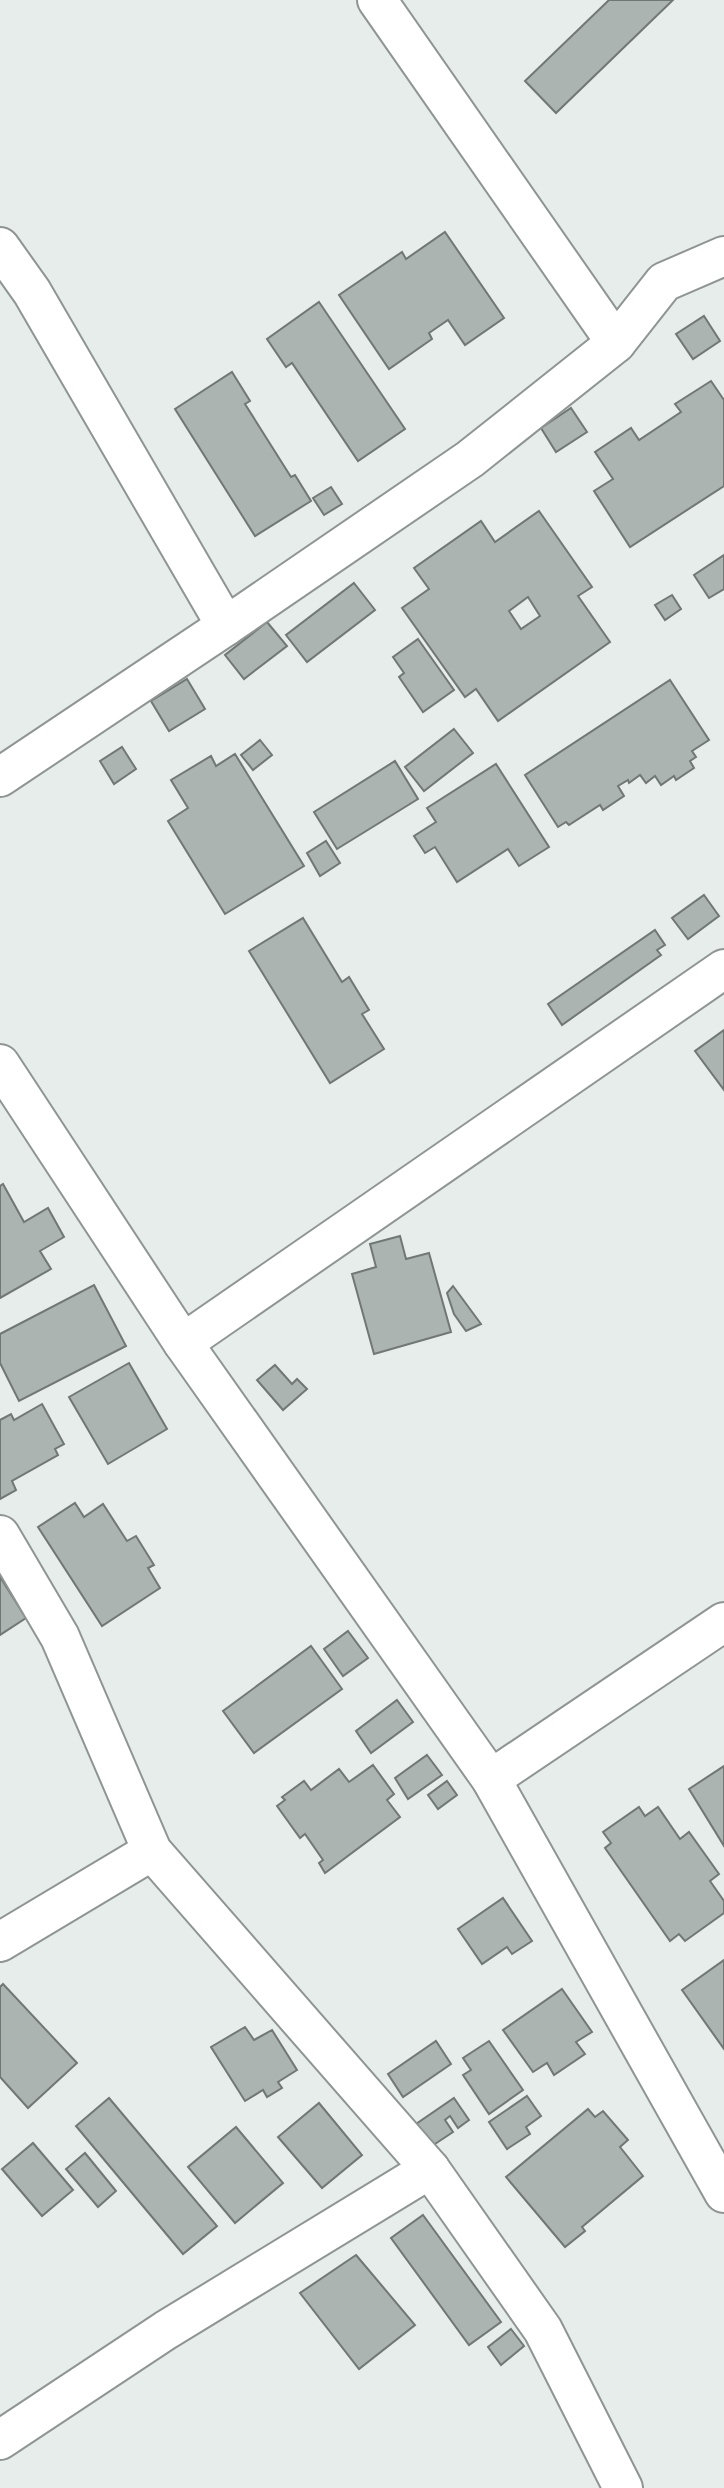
<svg xmlns="http://www.w3.org/2000/svg" width="724" height="2488" viewBox="0 0 724 2488" font-family="'Fira Sans',sans-serif">
<style>
.building{fill:#acb4b1;stroke:#707775;stroke-width:2;fill-rule:evenodd}
.lines{fill:none;stroke-linecap:round;stroke-linejoin:round}
.minor-casing{stroke:#8e9593;stroke-width:42}
.minor{stroke:#fff;stroke-width:38}
</style>
<rect width="100%" height="100%" fill="#e6edeb"/>
<!-- building -->
<g class="building">
<path d="M609,0H673L556,113L525,81Z"/>
<path d="M445,232L504,318L465,345L448,320L429,333L432,339L389,369L339,295L402,252L406,259Z"/>
<path d="M319,302L405,429L358,461L292,363L286,367L267,339Z"/>
<path d="M704,316L720,341L693,359L676,334Z"/>
<path d="M232,372L250,401L245,404L291,477L295,475L311,501L255,536L175,409Z"/>
<path d="M711,381L724,400V486L630,547L594,491L613,479L595,452L631,428L639,440L681,412L675,404Z"/>
<path d="M571,408L587,432L556,452L541,428Z"/>
<path d="M331,487L342,504L324,515L313,498Z"/>
<path d="M539,511L592,587L578,596L610,642L498,721L476,689L465,697L402,608L429,589L414,568L481,521L495,542ZM528,597L540,616L521,629L509,611Z"/>
<path d="M724,555V589L709,598L694,575Z"/>
<path d="M354,583L375,610L307,662L286,635Z"/>
<path d="M672,595L681,609L665,620L655,605Z"/>
<path d="M267,622L287,646L244,679L225,655Z"/>
<path d="M418,639L454,690L423,712L399,677L404,673L393,657Z"/>
<path d="M187,679L205,709L169,731L151,701Z"/>
<path d="M670,680L709,740L692,751L696,757L690,761L694,768L676,780L674,776L661,785L655,776L646,783L640,775L629,783L628,780L618,786L624,796L603,810L600,805L569,825L566,822L558,827L525,775Z"/>
<path d="M454,729L473,753L424,791L405,767Z"/>
<path d="M260,740L272,755L253,770L241,755Z"/>
<path d="M122,747L136,769L114,784L100,761Z"/>
<path d="M235,754L304,866L225,914L168,821L188,808L171,780L211,756L216,766Z"/>
<path d="M395,761L418,799L337,849L314,812Z"/>
<path d="M496,764L549,847L519,866L508,849L457,882L435,847L425,853L414,836L436,822L427,808Z"/>
<path d="M326,841L340,863L320,876L307,853Z"/>
<path d="M704,895L719,916L688,939L672,918Z"/>
<path d="M303,918L342,982L349,977L369,1010L362,1014L384,1049L330,1083L249,951Z"/>
<path d="M655,930L665,945L657,950L661,955L562,1025L548,1004Z"/>
<path d="M724,1030V1090L695,1051Z"/>
<path d="M3,1184L24,1222L48,1208L64,1237L40,1251L51,1269L0,1298V1186Z"/>
<path d="M400,1236L406,1259L429,1253L451,1332L374,1354L352,1274L376,1267L370,1244Z"/>
<path d="M94,1285L126,1346L19,1401L0,1363V1334Z"/>
<path d="M453,1286L481,1324L466,1331L454,1314L447,1293Z"/>
<path d="M129,1363L167,1429L108,1464L69,1397Z"/>
<path d="M275,1365L292,1384L297,1379L307,1389L283,1410L257,1380Z"/>
<path d="M42,1404L64,1444L55,1449L58,1455L12,1481L16,1490L0,1499V1420L11,1414L14,1420Z"/>
<path d="M75,1503L84,1517L103,1504L127,1541L136,1536L154,1565L148,1568L160,1588L102,1626L38,1527Z"/>
<path d="M0,1577L26,1618L0,1635Z"/>
<path d="M348,1631L368,1658L343,1676L324,1649Z"/>
<path d="M311,1646L342,1689L254,1753L223,1711Z"/>
<path d="M397,1700L413,1722L371,1753L356,1731Z"/>
<path d="M427,1755L442,1775L408,1799L395,1778Z"/>
<path d="M373,1765L394,1794L387,1800L400,1817L325,1873L319,1863L323,1860L305,1834L300,1838L277,1806L285,1800L282,1797L304,1781L311,1790L339,1769L349,1782Z"/>
<path d="M724,1766V1846L689,1789Z"/>
<path d="M447,1781L457,1795L438,1809L428,1795Z"/>
<path d="M639,1807L645,1816L658,1807L680,1839L689,1832L719,1874L710,1881L724,1901V1913L685,1941L679,1934L670,1941L605,1848L611,1843L603,1832Z"/>
<path d="M503,1898L532,1941L512,1954L507,1947L482,1964L458,1929Z"/>
<path d="M724,1960V2049L682,1990Z"/>
<path d="M3,1984L77,2063L28,2108L0,2077V1987Z"/>
<path d="M562,1989L592,2032L576,2042L585,2054L554,2075L547,2063L533,2072L503,2030Z"/>
<path d="M245,2027L254,2040L272,2030L297,2070L278,2082L282,2088L267,2097L263,2090L245,2101L211,2047Z"/>
<path d="M436,2041L451,2064L403,2097L388,2074Z"/>
<path d="M489,2041L523,2090L489,2114L463,2075L471,2070L463,2058Z"/>
<path d="M527,2096L541,2116L526,2127L530,2134L507,2149L489,2122Z"/>
<path d="M109,2098L217,2226L183,2254L76,2126Z"/>
<path d="M454,2098L469,2120L458,2128L450,2116L445,2120L453,2132L432,2146L416,2124Z"/>
<path d="M319,2103L362,2155L322,2188L278,2137Z"/>
<path d="M588,2109L595,2117L603,2111L628,2140L620,2147L643,2176L582,2227L585,2231L565,2247L506,2177Z"/>
<path d="M236,2127L283,2183L235,2223L188,2167Z"/>
<path d="M33,2143L73,2190L42,2216L2,2169Z"/>
<path d="M85,2153L116,2191L98,2207L66,2169Z"/>
<path d="M423,2215L501,2322L469,2345L391,2238Z"/>
<path d="M356,2255L415,2325L359,2369L300,2293Z"/>
<path d="M511,2329L524,2346L501,2365L488,2347Z"/>
</g>
<g class="lines">
<defs>
<g id="minor">
<path d="M377,0L616,343"/>
<path d="M0,247L32,292L226,626"/>
<path d="M0,777L226,626L470,459L616,343L664,282L724,256"/>
<path d="M0,1064L183,1343L491,1779L724,2193"/>
<path d="M183,1343L724,969"/>
<path d="M0,1535L60,1637L152,1851L430,2169L543,2330L623,2488"/>
<path d="M491,1779L724,1622"/>
<path d="M0,1942L152,1851"/>
<path d="M0,2440L166,2330L430,2169"/>
</g>
</defs>
<!-- minor casing -->
<use href="#minor" class="minor-casing"/>
<!-- minor -->
<use href="#minor" class="minor"/>
</g>
</svg>
